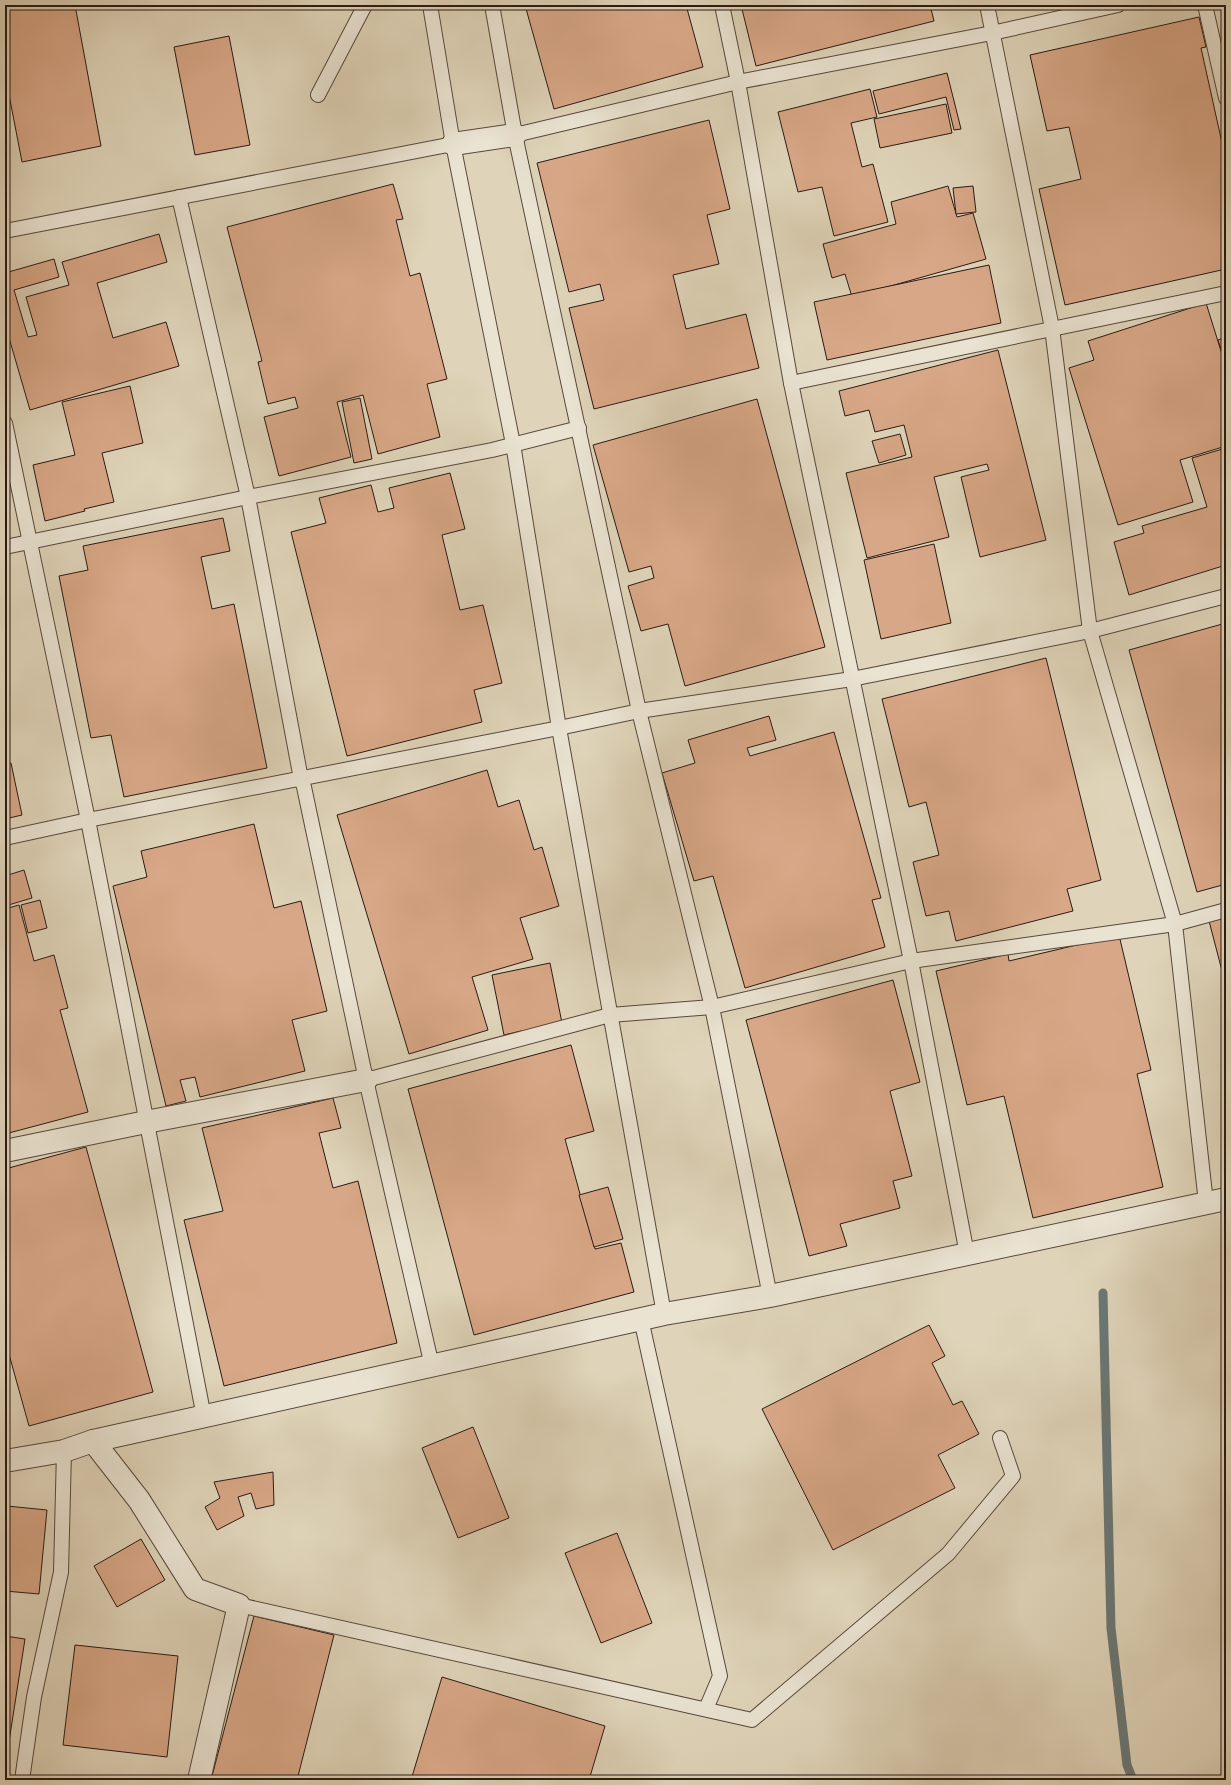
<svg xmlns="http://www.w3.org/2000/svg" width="1231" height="1785" viewBox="0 0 1231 1785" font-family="'Sorts Mill Goudy',serif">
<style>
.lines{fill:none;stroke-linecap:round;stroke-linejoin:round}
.stream{stroke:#6b7876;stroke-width:9}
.building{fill:#d8a787;stroke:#2a1a13}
.service-casing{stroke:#57483c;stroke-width:16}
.minor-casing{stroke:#57483c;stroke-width:24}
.service{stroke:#eae3d2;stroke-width:14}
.minor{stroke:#eae3d2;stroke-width:22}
</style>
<rect width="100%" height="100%" fill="#dfd4b9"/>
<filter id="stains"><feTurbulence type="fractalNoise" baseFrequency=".005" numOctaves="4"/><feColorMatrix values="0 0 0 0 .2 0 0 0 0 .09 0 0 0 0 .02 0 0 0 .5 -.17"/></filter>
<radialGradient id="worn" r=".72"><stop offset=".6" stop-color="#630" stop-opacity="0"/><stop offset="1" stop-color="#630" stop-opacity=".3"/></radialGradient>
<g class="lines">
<!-- stream -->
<path class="stream" d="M1103,1293L1111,1628L1127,1765L1133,1780"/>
</g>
<!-- building -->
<g class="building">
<path d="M5,5H75L101,146L22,162L5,74Z"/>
<path d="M525,5H686L703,67L554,109Z"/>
<path d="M741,5H930L934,21L756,66Z"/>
<path d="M1199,17L1206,47L1201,48L1226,161V269L1065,305L1039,189L1081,179L1069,127L1047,131L1030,55Z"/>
<path d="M229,36L250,145L195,155L174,47Z"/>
<path d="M947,73L961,129L954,130L946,97L879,114L873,91Z"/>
<path d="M870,89L877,117L851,123L862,167L873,164L888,222L834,236L822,187L798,192L778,112Z"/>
<path d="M946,104L952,133L880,148L874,119Z"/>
<path d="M709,120L730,209L707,215L719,264L673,275L686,329L746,314L759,368L594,409L569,308L604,300L600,284L569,292L537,163Z"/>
<path d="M393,184L403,219L396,220L410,276L420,273L447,379L427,384L440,437L378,454L363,395L337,402L351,457L279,476L264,417L298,408L295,397L268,404L258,362L262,361L227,227Z"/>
<path d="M948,186L957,217L973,213L986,259L852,297L845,274L832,278L823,244L896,224L891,202Z"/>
<path d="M973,186L976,212L956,214L953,188Z"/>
<path d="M159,234L167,262L97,283L113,338L166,322L179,366L30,410L5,324V273L54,259L59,277L14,290L28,337L37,335L26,297L69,285L62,262Z"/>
<path d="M989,265L1001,323L827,360L814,302Z"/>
<path d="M1206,303L1226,367V446L1180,460L1193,502L1118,525L1069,368L1094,360L1088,341Z"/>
<path d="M1226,337V365L1218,340Z"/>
<path d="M998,350L1046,540L980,557L961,477L989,470L987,464L934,477L949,537L867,558L846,473L912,457L904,425L875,432L869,410L845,416L839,391Z"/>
<path d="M130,386L143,443L102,453L114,502L84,509L85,511L45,521L33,465L75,455L62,402Z"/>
<path d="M360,398L372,459L354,463L342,402Z"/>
<path d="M757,399L825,647L685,686L668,624L641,631L628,586L654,578L651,566L629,572L593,445Z"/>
<path d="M900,434L906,455L879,463L872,441Z"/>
<path d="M1226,448V565L1129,595L1114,542L1144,533L1142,526L1207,507L1192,458Z"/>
<path d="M450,473L465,529L442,535L460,610L483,605L502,683L474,690L482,722L347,756L291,532L326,523L319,498L371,485L378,512L394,508L389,488Z"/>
<path d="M223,518L230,551L201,557L212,609L234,604L267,768L124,797L111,735L91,738L59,576L88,570L83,546Z"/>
<path d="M934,544L951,623L881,639L864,560Z"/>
<path d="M1226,623V884L1197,892L1129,650Z"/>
<path d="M1046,658L1101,880L1067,889L1073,911L956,941L949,911L926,916L913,862L939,855L926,802L909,807L882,699Z"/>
<path d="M769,716L776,740L747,748L750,756L834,732L881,898L872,900L885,947L745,988L713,876L694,881L662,773L695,763L688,740Z"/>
<path d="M11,763L22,815L5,819V764Z"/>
<path d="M487,770L498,807L519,800L534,850L542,847L559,906L520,918L533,959L472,977L488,1030L409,1054L337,815Z"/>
<path d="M254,824L274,908L301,901L327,1011L292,1020L305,1071L200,1097L195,1077L180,1080L186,1101L166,1106L113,886L147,877L141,851Z"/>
<path d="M24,870L32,898L5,906V876Z"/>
<path d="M40,900L47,928L28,933L21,905Z"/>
<path d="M19,905L34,961L54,955L68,1008L60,1010L88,1112L5,1134V909Z"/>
<path d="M1226,917V986L1209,921Z"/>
<path d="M1119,935L1151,1070L1137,1074L1163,1187L1033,1218L1004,1096L967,1105L936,971L1008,954L1009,961Z"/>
<path d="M550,963L563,1028L523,1036L521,1031L504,1035L492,975Z"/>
<path d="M893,980L920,1082L890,1091L912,1176L893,1181L900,1208L840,1224L847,1246L809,1256L746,1020Z"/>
<path d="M571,1045L594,1131L565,1139L595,1249L621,1243L634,1292L474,1335L408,1089Z"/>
<path d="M333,1098L341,1128L319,1133L333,1188L358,1181L397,1343L224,1386L184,1220L223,1211L202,1128Z"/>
<path d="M86,1147L153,1392L29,1426L5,1340V1169Z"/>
<path d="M608,1187L623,1239L594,1247L579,1195Z"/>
<path d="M929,1325L945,1356L932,1363L953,1405L962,1401L979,1434L938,1455L955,1488L833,1550L762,1409Z"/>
<path d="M473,1427L509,1518L458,1538L422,1448Z"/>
<path d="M273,1472L274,1505L256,1509L251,1493L238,1497L244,1516L217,1530L205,1507L220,1498L214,1482Z"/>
<path d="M7,1506L47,1510L39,1594L5,1591V1533Z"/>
<path d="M617,1533L652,1623L601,1643L565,1553Z"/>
<path d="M141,1539L165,1580L117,1607L94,1566Z"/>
<path d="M254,1616L334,1635L297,1780H211Z"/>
<path d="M5,1636L25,1639L8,1748H5Z"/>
<path d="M75,1645L178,1656L167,1757L63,1745Z"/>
<path d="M442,1677L605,1726L589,1780H411Z"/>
</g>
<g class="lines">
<defs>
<g id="service">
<path d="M430,5L453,144L513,444L559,728L664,1314"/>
<path d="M492,5L515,135L639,711L712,1007L770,1296"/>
<path d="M722,5L738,82L791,383L911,961L967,1254"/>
<path d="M987,5L1052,328L1090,631L1175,924L1206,1203"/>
<path d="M1205,5L1226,98"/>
<path d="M318,95L365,5"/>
<path d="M515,135L738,82L992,33L1118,5"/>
<path d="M179,197L248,497L301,779L304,787L366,1080"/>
<path d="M5,231L453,144"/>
<path d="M791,383L1226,293"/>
<path d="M5,423L88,820L204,1417"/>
<path d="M5,547L248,497L492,450L579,428"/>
<path d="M5,838L88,820L559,728L639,711L852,679L1090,631L1226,596"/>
<path d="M641,1319L720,1676L706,1709"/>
<path d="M432,1366L366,1080L610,1015L712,1007L911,961L1175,924L1226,910"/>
<path d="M239,1605L752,1720L948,1554L1013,1476L1000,1438"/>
<path d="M22,1780L34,1697L61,1572L64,1451"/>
</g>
<g id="minor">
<path d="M453,144L515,135"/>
<path d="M5,1151L146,1122L366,1080"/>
<path d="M93,1441L139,1500L195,1589L239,1605L199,1780"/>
<path d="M5,1461L64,1451L93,1441L664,1314L770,1296L1226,1199"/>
</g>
</defs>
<!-- service casing -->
<use href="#service" class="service-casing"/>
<!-- minor casing -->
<use href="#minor" class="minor-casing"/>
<!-- service -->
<use href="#service" class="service"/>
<!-- minor -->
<use href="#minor" class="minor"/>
</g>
<!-- margin -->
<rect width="1231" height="1785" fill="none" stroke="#dfd4b9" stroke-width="20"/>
<rect x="6" y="6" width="1219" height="1773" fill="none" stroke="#2a1a13" stroke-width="2"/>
<rect x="10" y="10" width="1211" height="1765" fill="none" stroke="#2a1a13"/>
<rect width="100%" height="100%" filter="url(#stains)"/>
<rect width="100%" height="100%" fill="url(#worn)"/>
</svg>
